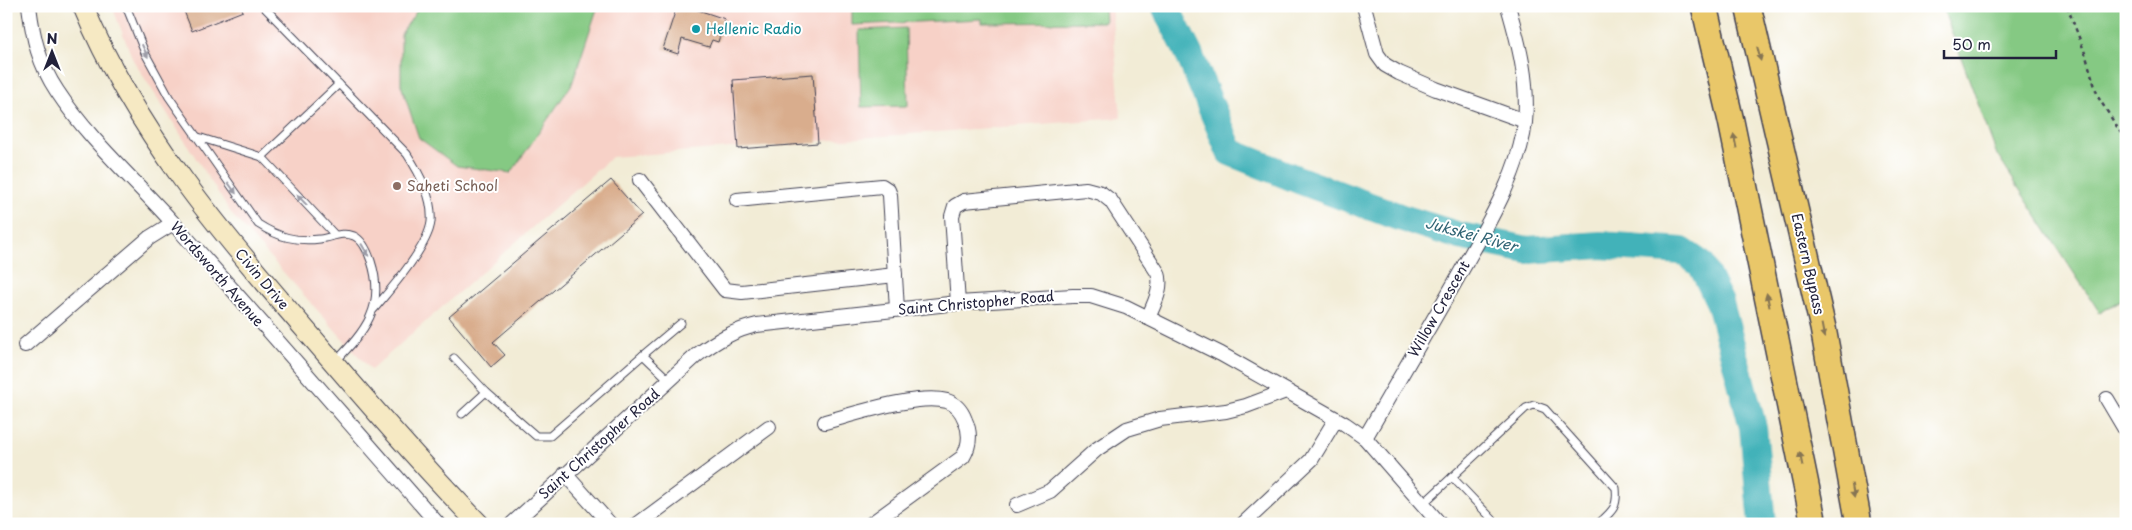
<svg xmlns="http://www.w3.org/2000/svg" width="2132" height="530" viewBox="0 0 2132 530" font-family="'Playpen Sans',sans-serif">
<style>
.built{fill:#f7d1c7}
.green{fill:#85c983;stroke:#54765f}
.lines{fill:none;stroke-linecap:round;stroke-linejoin:round}
.river{stroke:#42b2b9;stroke-width:28}
.building{fill:#d9ad8d}
.service-casing{stroke:#414052;stroke-width:9}
.minor-casing{stroke:#414052;stroke-width:16}
.secondary-casing{stroke:#414052;stroke-width:22}
.motorway-casing{stroke:#414052;stroke-width:28}
.path{stroke:#414052;stroke-width:2.5;stroke-dasharray:4 4;stroke-linecap:butt}
.service{stroke:#fff;stroke-width:7}
.minor{stroke:#fff;stroke-width:14}
.secondary{stroke:#f6e9c3;stroke-width:20}
.motorway{stroke:#e9c769;stroke-width:25}
.oneway{fill:#9c9ca7}
.oneway2{fill:#867452}
.culture-dot{fill:#0f9aa8;stroke:#fff;stroke-width:2}
.education-dot{fill:#8d6e63;stroke:#fff;stroke-width:2}
.labels{text-anchor:middle;stroke-width:4;stroke-linejoin:round;paint-order:stroke}
.culture-label{font-size:14px;fill:#0d838f;stroke:#fff;text-anchor:start}
.education-label{font-size:14px;fill:#785e54;stroke:#fff;text-anchor:start}
.street-label{font-size:14px;fill:#22223b;stroke:#fff}
.water-label{font-size:15px;font-style:italic;fill:#306374;stroke:#fff}
</style>
<rect width="100%" height="100%" fill="#fff"/>
<filter id="ink" filterUnits="userSpaceOnUse"><feTurbulence type="fractalNoise" baseFrequency=".02" numOctaves="2"/><feDisplacementMap in="SourceGraphic" scale="10" xChannelSelector="R" yChannelSelector="G"/><feConvolveMatrix kernelMatrix="1 2 1 2 8 2 1 2 1" color-interpolation-filters="sRGB"/></filter>
<filter id="wash" filterUnits="userSpaceOnUse"><feTurbulence type="fractalNoise" baseFrequency=".0096" numOctaves="4" result="noise"/><feDisplacementMap in="SourceGraphic" scale="20" xChannelSelector="R" yChannelSelector="G"/><feGaussianBlur stdDeviation="1.12" result="paint"/><feColorMatrix in="noise" values="0 0 0 0 0 0 0 0 0 0 0 0 0 0 0 0 0 1.4 0 .05"/><feComposite in="paint" operator="in"/></filter>
<g filter="url(#wash)">
<rect width="100%" height="100%" fill="#f2ecd6"/>
<!-- built -->
<path class="built" d="M112,6H1111L1121,118L612,157L371,370L233,216L133,60Z"/>
<!-- green -->
<g class="green">
<path d="M420,6H598L572,84L511,173L457,166L419,138L401,85V34Z"/>
<path d="M852,6H1104L1105,22L982,23V19L852,25Z"/>
<path d="M1942,6H2126V297L2100,313L1997,155Z"/>
<path d="M906,28L908,106L861,107L859,30Z"/>
</g>
<g class="lines">
<!-- river -->
<path class="river" d="M1165,6L1189,54L1230,152L1299,180L1399,217L1460,236L1527,250L1601,245L1682,251L1701,264L1720,303L1753,427L1762,524"/>
</g>
<g id="blocks">
<!-- building -->
<g class="building">
<path d="M182,6H241L243,11L192,31Z"/>
<path d="M677,6H686L725,19L718,42L712,40L709,47L682,39L678,54L663,49Z"/>
<path d="M813,74L818,143L738,149L733,80Z"/>
<path d="M611,180L642,215L493,342L505,355L491,367L449,317Z"/>
</g>
</g>
</g>
<g filter="url(#ink)">
<use href="#blocks" fill-opacity="0" stroke="#414052" stroke-width="1"/>
<g class="lines">
<defs>
<g id="service">
<path d="M126,6L145,53L169,97L258,224C278,237 296,242 320,239C331,238 342,231 354,236C363,240 368,252 371,261C386,307 365,331 335,362"/>
<path d="M263,6L407,154C420,174 433,198 431,222C428,247 390,290 374,309"/>
<path d="M195,136L262,157L335,235"/>
<path d="M262,157L339,84"/>
<path d="M643,355L681,323"/>
<path d="M454,358L486,392L536,436H550L643,355L669,380"/>
<path d="M462,414L486,392"/>
<path d="M1452,477L1497,524"/>
<path d="M1423,504L1526,408L1534,405L1545,409L1616,488C1618,508 1612,511 1598,524"/>
</g>
<g id="minor">
<path d="M29,6C33,38 39,64 57,91C89,140 135,180 174,224C263,323 350,424 438,524"/>
<path d="M1364,6L1377,54L1385,65L1399,73L1436,89L1525,121"/>
<path d="M640,180L725,290L742,292L895,275"/>
<path d="M737,200L882,186L888,190L890,195L897,309"/>
<path d="M958,303L952,216L955,206L964,201L1086,189L1101,193L1111,201L1158,273C1163,288 1154,304 1148,318"/>
<path d="M25,345L149,238L173,223"/>
<path d="M2107,399L2126,431"/>
<path d="M825,422C855,414 918,393 947,401C956,404 962,412 965,420C971,433 970,445 963,457L871,524"/>
<path d="M1365,438C1395,387 1424,335 1454,284C1481,235 1519,177 1525,122C1529,82 1519,44 1508,6"/>
<path d="M565,474L610,524"/>
<path d="M1017,505L1050,491L1097,449L1127,429L1160,419L1226,411L1246,406L1286,391"/>
<path d="M512,524L697,355C716,341 734,330 757,325L958,303L1073,296H1091L1126,307L1221,354L1345,424L1365,438L1440,524"/>
<path d="M638,524L769,427"/>
<path d="M1243,524L1311,460L1336,419"/>
</g>
<path id="secondary" d="M83,6C135,131 222,234 310,335C365,399 420,463 479,524"/>
<g id="motorway">
<path d="M1704,6L1731,121L1814,524"/>
<path d="M1748,6L1823,328L1859,524"/>
</g>
</defs>
<!-- service casing -->
<use href="#service" class="service-casing"/>
<!-- minor casing -->
<use href="#minor" class="minor-casing"/>
<!-- secondary casing -->
<use href="#secondary" class="secondary-casing"/>
<!-- motorway casing -->
<use href="#motorway" class="motorway-casing"/>
<!-- path -->
<path class="path" d="M2067,6L2085,53L2098,97L2126,141"/>
<!-- service -->
<use href="#service" class="service"/>
<!-- minor -->
<use href="#minor" class="minor"/>
<!-- secondary -->
<use href="#secondary" class="secondary"/>
<!-- motorway -->
<use href="#motorway" class="motorway"/>
</g>
<!-- one-way arrows -->
<defs><path id="oneway-solid" d="M-6-.8H1V-3.2L6.5 0L1 3.2V.8H-6Z" transform="scale(1.25)"/></defs>
<g class="oneway">
<use href="#oneway-solid" transform="translate(145 51) rotate(65)"/>
<use href="#oneway-solid" transform="translate(232 188) rotate(54)"/>
<use href="#oneway-solid" transform="translate(302 200) rotate(-133)"/>
<use href="#oneway-solid" transform="translate(365 250) rotate(59)"/>
</g>
<g class="oneway2">
<use href="#oneway-solid" transform="translate(1759 54) rotate(76)"/>
<use href="#oneway-solid" transform="translate(1735 141) rotate(-102)"/>
<use href="#oneway-solid" transform="translate(1768 300) rotate(-102)"/>
<use href="#oneway-solid" transform="translate(1823 331) rotate(79)"/>
<use href="#oneway-solid" transform="translate(1801 459) rotate(-102)"/>
<use href="#oneway-solid" transform="translate(1853 491) rotate(80)"/>
</g>
</g>
<!-- markers -->
<circle class="culture-dot" cx="696" cy="29" r="5"/>
<circle class="education-dot" cx="397" cy="186" r="5"/>
<g class="labels">
<!-- culture labels -->
<g class="culture-label">
<text x="706" y="34">Hellenic Radio</text>
</g>
<!-- education labels -->
<g class="education-label">
<text x="407" y="191">Saheti School</text>
</g>
<!-- street labels -->
<g class="street-label">
<text transform="translate(1808 264) rotate(77)" y="5">Eastern Bypass</text>
<text transform="translate(217 274) rotate(49)" y="5">Wordsworth Avenue</text>
<text transform="translate(262 279) rotate(50)" y="5">Civin Drive</text>
<text transform="translate(976 303) rotate(-5)" y="5">Saint Christopher Road</text>
<text transform="translate(1439 309) rotate(-60)" y="5">Willow Crescent</text>
<text transform="translate(599 444) rotate(-42)" y="5">Saint Christopher Road</text>
</g>
<!-- water labels -->
<g class="water-label">
<text transform="translate(1471 235) rotate(15)" y="5">Jukskei River</text>
</g>
</g>
<!-- margin -->
<rect width="2132" height="530" fill="none" stroke="#fff" stroke-width="25"/>
<!-- north arrow -->
<g transform="translate(52 52)" stroke="#ffffff" stroke-width="4" paint-order="stroke">
<path d="M0-4L9 19L0 12L-9 19Z" fill="#22223b"/>
<text y="-8" font-size="14" font-weight="bold" text-anchor="middle" fill="#22223b">N</text>
</g>
<!-- scale -->
<path d="M1944 50v8h112v-8" fill="none" stroke="#22223b" stroke-width="2.5"/>
<text x="1952" y="50" font-size="15" fill="#22223b" stroke="#ffffff" stroke-width="4" paint-order="stroke">50 m</text>
</svg>
